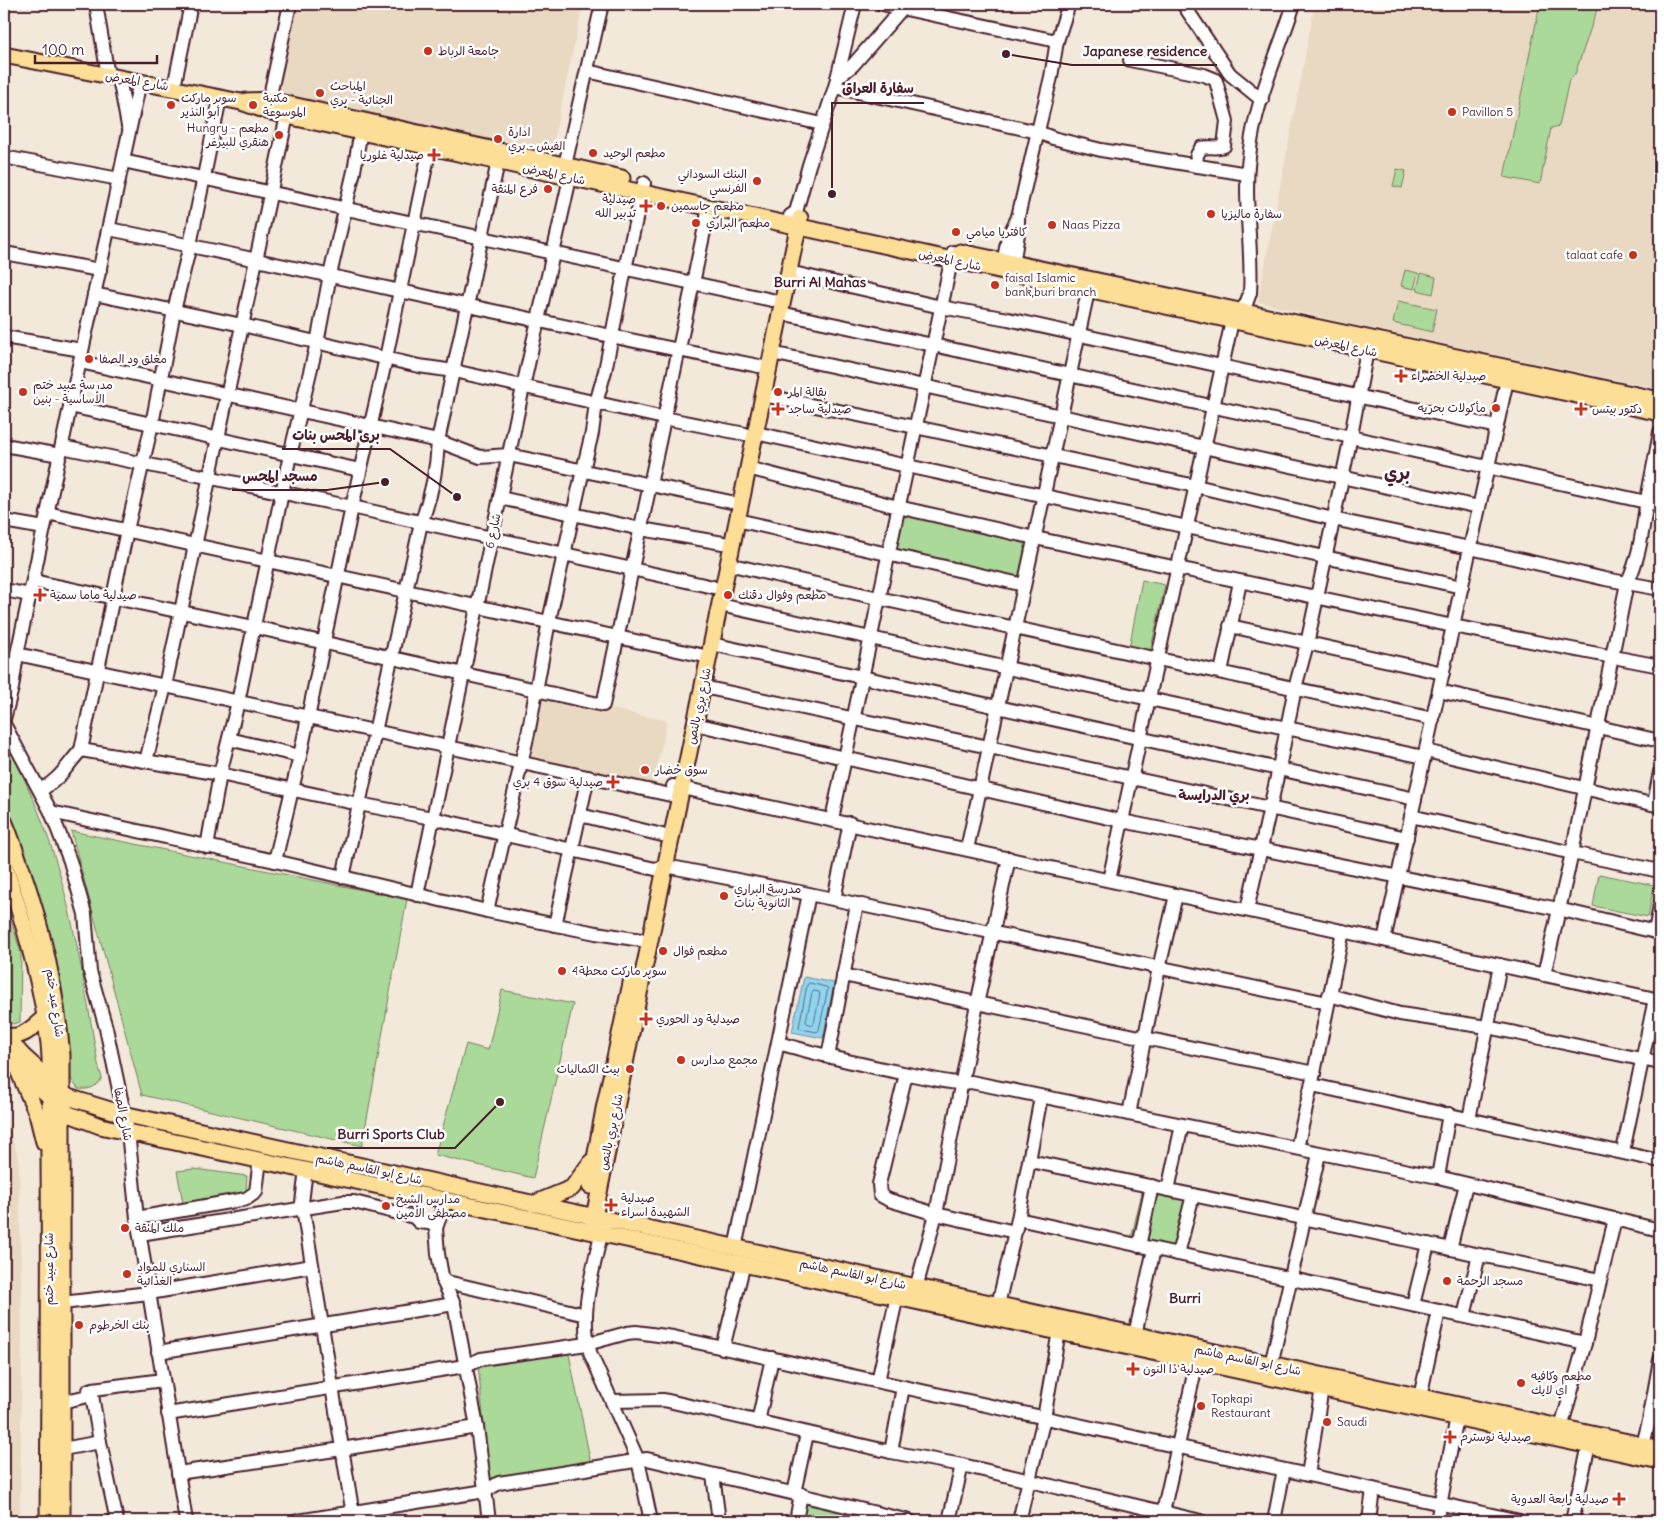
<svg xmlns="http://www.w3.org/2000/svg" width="1664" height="1525" viewBox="0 0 1664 1525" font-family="Delius,'Playpen Sans Arabic',sans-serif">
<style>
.built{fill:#e9d9c2}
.green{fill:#aad999;stroke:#7a7c62}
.water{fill:#8ed5f0;stroke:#738ca1}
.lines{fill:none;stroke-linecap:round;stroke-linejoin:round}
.shore{stroke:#65687a;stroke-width:1}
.minor-casing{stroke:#4a1f2b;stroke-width:16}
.major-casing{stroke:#4a1f2b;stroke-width:19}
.minor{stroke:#fff;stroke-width:12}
.major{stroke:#fcde96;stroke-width:15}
.poi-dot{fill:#c8321e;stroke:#fff;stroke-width:2}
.labels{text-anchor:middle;stroke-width:5;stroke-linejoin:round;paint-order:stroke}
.poi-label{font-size:12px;fill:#4a1f2b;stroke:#fff;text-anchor:start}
.street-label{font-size:12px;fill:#4a1f2b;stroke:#fff}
.neighbourhood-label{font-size:14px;font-weight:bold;fill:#4a1f2b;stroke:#fff}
.district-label{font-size:18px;font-weight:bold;fill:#4a1f2b;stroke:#fff}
.leader{fill:none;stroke:#4a1f2b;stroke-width:2}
.callout-dot{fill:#4a1f2b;stroke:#fff;stroke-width:2}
.callout-label{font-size:14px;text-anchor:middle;font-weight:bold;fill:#4a1f2b;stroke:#fff;stroke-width:5;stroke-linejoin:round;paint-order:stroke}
</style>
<rect width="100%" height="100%" fill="#f2e9db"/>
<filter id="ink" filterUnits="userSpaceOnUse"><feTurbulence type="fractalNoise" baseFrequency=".02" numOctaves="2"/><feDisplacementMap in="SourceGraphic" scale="10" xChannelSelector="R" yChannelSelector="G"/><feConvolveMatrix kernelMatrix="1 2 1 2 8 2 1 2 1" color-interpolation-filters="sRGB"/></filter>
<g filter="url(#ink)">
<!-- built -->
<g class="built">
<path d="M294,4H583L550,157L274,97Z"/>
<path d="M1315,4H1660V389L1345,323L1258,302Z"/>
<path d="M540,693L667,721L653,785L526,760Z"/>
<path d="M4,1114L19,1158L22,1342L20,1521H4Z"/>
</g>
<!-- green -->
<g class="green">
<path d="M1540,4H1599L1575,74L1569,80L1559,126L1551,128L1540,184L1504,177Z"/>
<path d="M1397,169L1406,171L1402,188L1393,186Z"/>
<path d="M1405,270L1418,273L1414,289L1401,286Z"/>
<path d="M1421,273L1436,277L1433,294L1417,290Z"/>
<path d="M1398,301L1437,309L1432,332L1393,323Z"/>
<path d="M901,512L1027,540L1018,581L891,553Z"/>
<path d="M1142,580L1165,585L1150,653L1129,648Z"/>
<path d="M4,741C15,757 22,774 30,792C69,878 82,972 98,1064L102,1078C96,1088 89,1090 78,1089L66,1071L55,962L35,882L4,804Z"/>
<path d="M71,831L407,899L362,1146L142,1095Z"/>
<path d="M1599,874L1654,885L1648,917L1593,906Z"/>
<path d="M4,897L21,953L20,1022L12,1024L4,1016Z"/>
<path d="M502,990L573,1004L533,1178L435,1155L466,1044L488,1050Z"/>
<path d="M194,1169L247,1176L246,1193L183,1203L177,1171Z"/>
<path d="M1143,1188L1190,1198L1177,1255L1130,1243Z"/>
<path d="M569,1354L591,1464L489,1479L478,1364Z"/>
<path d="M805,1500L897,1521H802Z"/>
</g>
<!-- water -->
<path class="water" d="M804,977L834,983L823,1038L792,1032Z"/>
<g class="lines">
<!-- shore -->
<g class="shore">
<path d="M810,983L826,987L828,988L819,1030L817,1032L801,1029L799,1027L807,985Z"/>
<path d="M814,991L819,992L820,994L814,1023L812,1025L807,1023L806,1021L812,993Z"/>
</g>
<defs>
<g id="minor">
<path d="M96,4L108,76"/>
<path d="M882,4L1057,41"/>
<path d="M1183,4L1230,74L1262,100"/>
<path d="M1130,60L1204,75L1214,79L1216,81L1227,121L1224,146C1217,149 1209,146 1201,148L1197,155L1196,166"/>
<path d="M587,71L822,124"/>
<path d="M119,78L128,126"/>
<path d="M837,78L853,65L906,4"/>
<path d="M174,87L191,4"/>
<path d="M835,87L1038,132L1053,138L1101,150L1247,174"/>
<path d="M267,109L290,4"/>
<path d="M4,157L119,179"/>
<path d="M123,161L772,300"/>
<path d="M563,174L602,4"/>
<path d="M790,216L796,212L809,165L835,87L855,4"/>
<path d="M109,229C326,273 541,324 759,366"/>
<path d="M4,253L100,270"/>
<path d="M1002,270L1008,237L1018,217L1032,156L1051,77L1057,41L1069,4"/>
<path d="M1012,271L1018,234V217"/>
<path d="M789,272L941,307L1008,319L1497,427"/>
<path d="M94,294L242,325L419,366L454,371L664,418L745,434"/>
<path d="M780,313L933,345L1660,505"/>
<path d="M4,337L82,350"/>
<path d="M772,353L1479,507"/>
<path d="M80,362L438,441L480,457L509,455L731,502"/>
<path d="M763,395L1196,486L1333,519L1470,548L1605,579L1660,589"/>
<path d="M70,406L360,470"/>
<path d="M756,433L1462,587"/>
<path d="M4,445L60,455"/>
<path d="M62,447L352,507L713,587"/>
<path d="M748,468L898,507L1035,538L1453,626L1660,666"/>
<path d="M500,498L641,529L723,543"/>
<path d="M47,513L700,655"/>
<path d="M737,520L1024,585"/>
<path d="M4,521L44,528"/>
<path d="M728,564C963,619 1198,666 1433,719"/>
<path d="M33,581L254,627L603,705L709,208"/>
<path d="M4,590L30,595"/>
<path d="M720,605L1149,699L1424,757"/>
<path d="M1230,626L1443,673"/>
<path d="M712,644L1415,799"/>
<path d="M17,654L680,797"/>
<path d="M1221,672L1240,582"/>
<path d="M703,687L989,747L1407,838"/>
<path d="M1439,691L1660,741"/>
<path d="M4,719L12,688L17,654L140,81"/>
<path d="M4,724L51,812L70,861L85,914L90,972L106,1028L128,1132L137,1218L186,1521"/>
<path d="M695,724L1122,821L1558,909L1660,933"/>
<path d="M229,739L300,756"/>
<path d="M81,750L220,774L359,804L432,818L655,869L666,866L809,894L1328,1003"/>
<path d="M1426,751L1660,806"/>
<path d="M146,761L165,686L289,106"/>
<path d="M673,786L1660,1000"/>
<path d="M40,790C59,781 67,765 81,750L127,530L152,424L174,311L190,245L220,98"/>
<path d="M1654,804L1660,772"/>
<path d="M51,812L275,861L487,911L596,933L641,940"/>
<path d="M580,815L662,835"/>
<path d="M1411,816L1572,853L1660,871"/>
<path d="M832,819L953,252"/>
<path d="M207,847L220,774L238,702L290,455L317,343L330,275L354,171L362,124"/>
<path d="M967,849L1090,282"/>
<path d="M275,861L300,756L352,507L386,358L430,147"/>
<path d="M343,877L421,523C431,497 437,469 438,441L498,162"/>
<path d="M1109,880L1232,321L1246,304L1250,293C1253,248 1243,202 1249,157C1254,104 1278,54 1294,4"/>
<path d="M417,895L523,387L572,169"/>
<path d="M834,899L850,823"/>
<path d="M1247,910L1279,768L1295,688L1307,644L1351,436L1367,350"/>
<path d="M487,911L529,729L549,621L583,470L592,433L596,403L605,371L625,269L644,183"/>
<path d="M555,925L588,777"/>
<path d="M1655,932L1660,905"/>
<path d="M1384,940L1507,380"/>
<path d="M843,975C1000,1009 1157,1040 1314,1073"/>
<path d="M1544,975L1572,853L1627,583C1641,555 1642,530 1647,500C1651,477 1656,455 1660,432"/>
<path d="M1329,995L1400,1014L1487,1027L1660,1063"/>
<path d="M778,1043C824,1056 870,1067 918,1076C935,1079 953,1085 971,1082L1438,1177L1660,1230"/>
<path d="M828,1057L857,904"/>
<path d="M906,1074L879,1184L880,1195L889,1200L936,1214L1015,1232"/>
<path d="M1312,1085L1660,1161"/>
<path d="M1129,1114L1159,968L1176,895"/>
<path d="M1469,1119L1500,965"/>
<path d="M1297,1148L1314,1073L1343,931"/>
<path d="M1623,1151L1655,999"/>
<path d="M1030,1161L1600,1280"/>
<path d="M306,1169L302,1203L354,1521"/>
<path d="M1438,1177L1449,1114"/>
<path d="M1168,1190L1182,1125"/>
<path d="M446,1199L436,1228L438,1254L443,1281L454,1304L477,1427L489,1521"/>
<path d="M137,1218L246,1199L256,1192L260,1159"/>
<path d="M1018,1219L1585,1343"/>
<path d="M603,1225C595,1265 577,1314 591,1355L638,1460L651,1521"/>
<path d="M140,1234L343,1202H354L414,1217L419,1222L437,1224"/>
<path d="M1139,1246L1152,1186"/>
<path d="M735,1248L809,894"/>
<path d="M1450,1249L1466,1184"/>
<path d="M1178,1254L1193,1195"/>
<path d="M443,1281L586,1315"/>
<path d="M916,1288L936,1214L977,1004L1009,858"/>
<path d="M62,1303L149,1293L312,1266"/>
<path d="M998,1305L1018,1219L1041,1097"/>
<path d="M1413,1305L1428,1244"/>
<path d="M1464,1316L1479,1255"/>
<path d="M1135,1335L1154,1249"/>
<path d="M723,1348L744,1263"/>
<path d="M158,1352L454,1304"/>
<path d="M1271,1365L1319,1154"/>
<path d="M878,1381L897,1296"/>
<path d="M92,1395L100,1442"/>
<path d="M1420,1397L1439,1311"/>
<path d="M612,1401L664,1400L891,1452L962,1465L1201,1521"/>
<path d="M62,1402L92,1395L89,1390L93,1389L163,1380"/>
<path d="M168,1414L465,1366L481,1359L587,1344L627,1333L636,1332L673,1337L1520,1521"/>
<path d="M758,1422L772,1358"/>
<path d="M1561,1428L1585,1343L1615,1219"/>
<path d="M1643,1445L1649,1421L1660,1360"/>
<path d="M63,1449L100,1442L117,1521"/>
<path d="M891,1452L903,1387"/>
<path d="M178,1473L342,1449L477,1427"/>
<path d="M713,1475L719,1521"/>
<path d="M1308,1475L1322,1388"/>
<path d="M794,1493L807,1434"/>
<path d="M298,1521L485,1491L499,1483L647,1459L910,1521"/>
<path d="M796,1521L801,1494"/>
<path d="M949,1521L962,1465"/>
<path d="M1019,1521L1044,1418L1059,1331"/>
<path d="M1161,1521L1197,1361"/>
<path d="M1274,1521L1284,1470"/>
<path d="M1369,1521L1373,1489"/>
<path d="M1437,1521L1457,1417"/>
<path d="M1572,1521L1589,1445"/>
</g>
<g id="major">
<path d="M4,55L241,102L267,111L287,116L1660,413"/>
<path d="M246,101L269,100L622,178"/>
<path d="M960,252L1660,400"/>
<path d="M4,821C10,835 15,850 20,864C43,929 55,986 62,1055V1521"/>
<path d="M4,864C24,922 42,983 49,1044C53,1083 48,1122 49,1161C50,1281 49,1401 48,1521"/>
<path d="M4,1035L23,1056L68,1097L123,1114L1660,1449"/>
<path d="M4,1036C23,1039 32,1028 45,1017"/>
<path d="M4,1056L69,1114L100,1126L1660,1461"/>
<path d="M20,1075L37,1114L44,1142"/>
<path d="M590,1186L604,1109L631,983"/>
<path d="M533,1204L572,1188L591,1162"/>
<path d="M592,1227L643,974L800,218"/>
</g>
</defs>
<!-- minor casing -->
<use href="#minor" class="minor-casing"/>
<!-- major casing -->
<use href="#major" class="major-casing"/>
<!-- minor -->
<use href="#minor" class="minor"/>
<!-- major -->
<use href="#major" class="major"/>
</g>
</g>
<!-- markers -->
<g class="poi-dot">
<circle cx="428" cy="51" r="5"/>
<circle cx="320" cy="93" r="5"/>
<circle cx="171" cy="105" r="5"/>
<circle cx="253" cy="105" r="5"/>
<circle cx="1452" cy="112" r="5"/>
<circle cx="279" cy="135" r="5"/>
<circle cx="498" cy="139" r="5"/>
<circle cx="593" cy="153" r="5"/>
<path d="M431.5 147.5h5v5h5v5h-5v5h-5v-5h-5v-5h5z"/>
<circle cx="757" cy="181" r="5"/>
<circle cx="548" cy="189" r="5"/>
<path d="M643.5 198.5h5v5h5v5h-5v5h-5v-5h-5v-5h5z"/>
<circle cx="661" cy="206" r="5"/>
<circle cx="1211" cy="214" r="5"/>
<circle cx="696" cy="223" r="5"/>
<circle cx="1052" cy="225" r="5"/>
<circle cx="956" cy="232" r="5"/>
<circle cx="1633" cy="255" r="5"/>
<circle cx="995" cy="285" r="5"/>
<circle cx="89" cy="359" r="5"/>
<path d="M1398.5 368.5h5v5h5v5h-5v5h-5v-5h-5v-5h5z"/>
<circle cx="23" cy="392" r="5"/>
<circle cx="778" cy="392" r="5"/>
<circle cx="1496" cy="408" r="5"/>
<path d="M775.5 401.5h5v5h5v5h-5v5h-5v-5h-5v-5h5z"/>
<path d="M1578.5 401.5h5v5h5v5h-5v5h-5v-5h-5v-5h5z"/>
<path d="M37.5 587.5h5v5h5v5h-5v5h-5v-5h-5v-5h5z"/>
<circle cx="728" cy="595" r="5"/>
<circle cx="645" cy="770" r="5"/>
<path d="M610.5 774.5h5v5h5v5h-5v5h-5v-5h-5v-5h5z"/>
<circle cx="724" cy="896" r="5"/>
<circle cx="663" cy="951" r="5"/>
<circle cx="562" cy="971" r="5"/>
<path d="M643.5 1011.5h5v5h5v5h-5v5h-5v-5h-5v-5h5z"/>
<circle cx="681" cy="1060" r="5"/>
<circle cx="630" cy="1069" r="5"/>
<path d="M608.5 1197.5h5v5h5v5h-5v5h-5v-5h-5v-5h5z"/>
<circle cx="386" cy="1206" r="5"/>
<circle cx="125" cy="1228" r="5"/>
<circle cx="127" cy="1274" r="5"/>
<circle cx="1447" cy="1281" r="5"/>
<circle cx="79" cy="1325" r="5"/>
<path d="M1130.5 1361.5h5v5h5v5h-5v5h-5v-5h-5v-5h5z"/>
<circle cx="1521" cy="1383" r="5"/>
<circle cx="1201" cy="1406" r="5"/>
<circle cx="1327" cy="1422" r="5"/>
<path d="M1447.5 1429.5h5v5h5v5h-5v5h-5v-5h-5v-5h5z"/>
<path d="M1616.5 1491.5h5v5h5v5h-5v5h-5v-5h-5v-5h5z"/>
</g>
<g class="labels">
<!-- poi labels -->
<g class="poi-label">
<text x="438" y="55">جامعة الرباط</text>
<text x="330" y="90">المباحث<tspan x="330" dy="14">الجنائية - بري</tspan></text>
<text x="181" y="102">سوبر ماركت<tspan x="181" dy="14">أبو النذير</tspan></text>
<text x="263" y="102">مكتبة<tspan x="263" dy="14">الموسوعة</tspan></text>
<text x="1462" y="116">Pavillon 5</text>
<text x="269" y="132" text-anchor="end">Hungry - مطعم<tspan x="269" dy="14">هنقري للبيرغر</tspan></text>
<text x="508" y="136">ادارة<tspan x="508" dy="14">الفيش - بري</tspan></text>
<text x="603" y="157">مطعم الوحيد</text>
<text x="424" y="159" text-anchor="end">صيدلية غلوريا</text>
<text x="747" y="178" text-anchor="end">البنك السوداني<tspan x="747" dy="14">الفرنسي</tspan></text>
<text x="538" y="193" text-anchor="end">فرع المنقة</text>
<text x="636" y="203" text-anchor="end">صيدلية<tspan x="636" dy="14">تدبير الله</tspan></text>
<text x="671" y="210">مطعم جاسمين</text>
<text x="1221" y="218">سفارة ماليزيا</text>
<text x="706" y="227">مطعم البراري</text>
<text x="1062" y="229">Naas Pizza</text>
<text x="966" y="236">كافتريا ميامي</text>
<text x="1623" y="259" text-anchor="end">talaat cafe</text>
<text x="1005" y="282">faisal Islamic<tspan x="1005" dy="14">bank,buri branch</tspan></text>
<text x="99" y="363">مغلق ود الصفا</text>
<text x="1411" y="380">صيدلية الخضراء</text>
<text x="33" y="389">مدرسة عبيد ختم<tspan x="33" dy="14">الأساسية - بنين</tspan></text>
<text x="788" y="396">بقالة المر</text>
<text x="1486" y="412" text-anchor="end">مأكولات بحريه</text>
<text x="788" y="413">صيدلية ساجد</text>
<text x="1592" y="413">دكتور بيتس</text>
<text x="50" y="599">صيدلية ماما سمية</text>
<text x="738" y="599">مطعم وفوال دقنك</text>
<text x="655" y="774">سوق خضار</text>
<text x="603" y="786" text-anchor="end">صيدلية سوق 4 بري</text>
<text x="734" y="893">مدرسة البراري<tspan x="734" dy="14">الثانوية بنات</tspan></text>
<text x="673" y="955">مطعم فوال</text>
<text x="572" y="975">سوپر مارکت محطة4</text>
<text x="656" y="1023">صيدلية ود الحوري</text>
<text x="691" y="1064">مجمع مدارس</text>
<text x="620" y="1073" text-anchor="end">بيت الكماليات</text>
<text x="621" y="1202">صيدلية<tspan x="621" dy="14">الشهيدة اسراء</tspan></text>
<text x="396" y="1203">مدارس الشيخ<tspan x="396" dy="14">مصطفى الأمين</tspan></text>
<text x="135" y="1232">ملك المنقة</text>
<text x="137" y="1271">السناري للمواد<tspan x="137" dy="14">الغذائية</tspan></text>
<text x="1457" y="1285">مسجد الرحمة</text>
<text x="89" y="1329">بنك الخرطوم</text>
<text x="1143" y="1373">صيدلية ذا النون</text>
<text x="1531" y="1380">مطعم وكافيه<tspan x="1531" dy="14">اي لايك</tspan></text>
<text x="1211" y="1403">Topkapi<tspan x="1211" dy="14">Restaurant</tspan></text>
<text x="1337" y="1426">Saudi</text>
<text x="1460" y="1441">صيدلية نوسترم</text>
<text x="1609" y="1503" text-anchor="end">صيدلية رابعة العدوية</text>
</g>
<!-- street labels -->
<g class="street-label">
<text transform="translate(137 81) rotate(10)" y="4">شارع المعرض</text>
<text transform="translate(554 174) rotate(12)" y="4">شارع المعرض</text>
<text transform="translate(950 260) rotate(12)" y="4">شارع المعرض</text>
<text transform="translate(1346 346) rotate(12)" y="4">شارع المعرض</text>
<text transform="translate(493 531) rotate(-78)" y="4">شارع 6</text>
<text transform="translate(699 706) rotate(-78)" y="4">شارع بري بالنص</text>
<text transform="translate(55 1003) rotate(82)" y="4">شارع عبد ختم</text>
<text transform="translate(123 1114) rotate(79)" y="4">شارع الصفا</text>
<text transform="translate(611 1132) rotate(-78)" y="4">شارع بري بالنص</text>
<text transform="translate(369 1169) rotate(12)" y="4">شارع ابو القاسم هاشم</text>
<text transform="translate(49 1269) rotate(-90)" y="4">شارع عبيد ختم</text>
<text transform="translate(853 1274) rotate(12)" y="4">شارع ابو القاسم هاشم</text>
<text transform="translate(1248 1360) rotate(12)" y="4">شارع ابو القاسم هاشم</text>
</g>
<!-- neighbourhood labels -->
<g class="neighbourhood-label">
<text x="820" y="287">Burri Al Mahas</text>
<text x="1214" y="800">بري الدرايسة</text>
<text x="1185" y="1303">Burri</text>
</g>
<!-- district labels -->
<g class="district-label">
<text x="1397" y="479">بري</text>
</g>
</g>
<!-- callouts -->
<path class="leader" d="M1006 54L1072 65H1217M832 194L832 103H924M457 497L390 449H282M385 482L327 490H232M500 1102L455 1148H327"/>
<g class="callout-dot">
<circle cx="1006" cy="54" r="5"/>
<circle cx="832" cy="194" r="5"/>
<circle cx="457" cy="497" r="5"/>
<circle cx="385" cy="482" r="5"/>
<circle cx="500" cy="1102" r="5"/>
</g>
<g class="callout-label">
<text x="1145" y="56">Japanese residence</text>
<text x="878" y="93">سفارة العراق</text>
<text x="336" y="440">برى المحس بنات</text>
<text x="280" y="481">مسجد المحس</text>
<text x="391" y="1139">Burri Sports Club</text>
</g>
<!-- margin -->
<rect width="1664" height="1525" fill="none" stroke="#fff" stroke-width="20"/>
<rect x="10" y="10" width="1644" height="1505" fill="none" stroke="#4a1f2b" stroke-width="2" filter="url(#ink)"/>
<!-- scale -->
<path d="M35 55v8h122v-8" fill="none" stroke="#4a1f2b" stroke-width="2.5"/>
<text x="42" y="55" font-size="15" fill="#4a1f2b" stroke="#ffffff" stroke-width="4" paint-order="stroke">100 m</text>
</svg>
